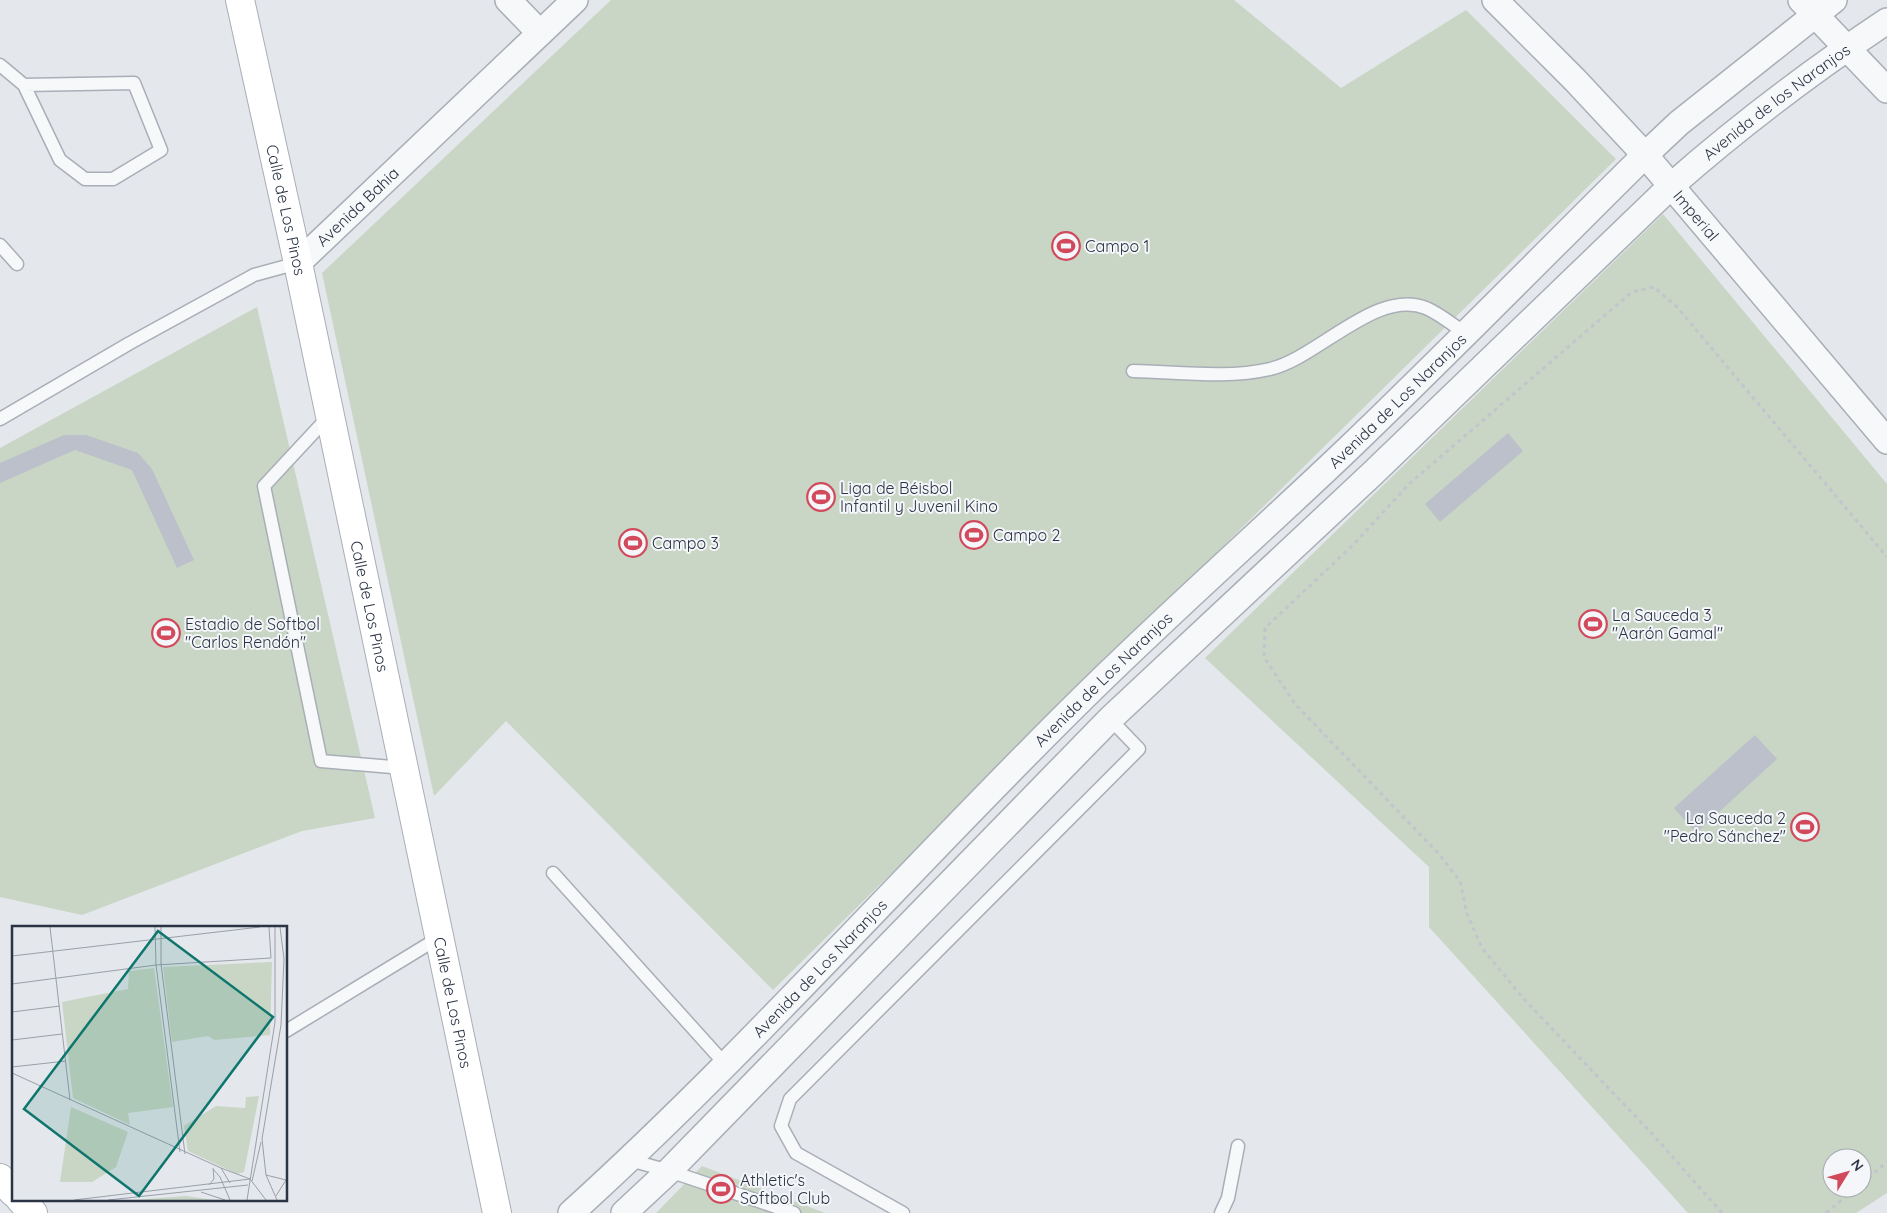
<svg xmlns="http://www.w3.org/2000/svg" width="1887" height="1213" viewBox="0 0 1887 1213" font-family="Quicksand,sans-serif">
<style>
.garden{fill:#c9d6c5;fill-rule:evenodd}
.building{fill:#bbc0ca}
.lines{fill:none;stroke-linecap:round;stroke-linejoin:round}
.lane-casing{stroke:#a9aeb7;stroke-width:15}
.street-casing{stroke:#a9aeb7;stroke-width:28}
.secondary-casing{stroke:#a9aeb7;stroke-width:30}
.path{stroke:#c2c5cb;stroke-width:3;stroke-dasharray:4 4;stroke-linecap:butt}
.lane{stroke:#f7f8fa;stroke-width:12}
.street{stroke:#f7f8fa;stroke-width:25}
.secondary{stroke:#fff;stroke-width:28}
.labels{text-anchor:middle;stroke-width:4;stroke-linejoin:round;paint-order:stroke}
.street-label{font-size:16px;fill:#2b3445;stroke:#f4f6f9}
.poi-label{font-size:16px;fill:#2b3445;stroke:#f4f6f9;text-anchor:start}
.inset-road{fill:none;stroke:#9a9fa9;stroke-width:1}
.view{fill:#0f766e;fill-opacity:0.15;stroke:#0f766e;stroke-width:2.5}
.inset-edge{fill:none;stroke:#2b3445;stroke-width:2.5}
</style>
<rect width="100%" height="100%" fill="#e4e7ec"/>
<!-- garden -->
<g class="garden">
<path d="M611,0H1234L1341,88L1466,10L1616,159L773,990L506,721L434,796L322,273Z"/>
<path d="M1663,214L1887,484V1193L1856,1213H1688L1429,927V867L1205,658ZM1832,1158H1862V1188H1832Z"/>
<path d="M257,307L375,818L302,831L82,915L0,897V448Z"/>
<path d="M702,1166L825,1213H656Z"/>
</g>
<!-- building -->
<g class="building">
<path d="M1508,433L1523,451L1440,522L1425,504Z"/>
<path d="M64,435H86L138,453L152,469L194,560L177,568L132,470L75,450L0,483V463Z"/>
<path d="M1755,735L1777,759L1696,833L1674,808Z"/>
</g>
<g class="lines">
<defs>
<g id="lane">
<path d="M0,65L24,85L60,160L85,179H113L161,150L134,83L24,85"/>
<path d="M0,245L17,264"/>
<path d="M1133,371C1178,372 1227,379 1270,369C1318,358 1376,288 1426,308C1440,314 1453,325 1465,333"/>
<path d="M330,415L264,486L321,761L404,768"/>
<path d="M0,419L130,343L254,275L298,263"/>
<path d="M553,873L726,1065"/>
<path d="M286,1031L440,937"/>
<path d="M630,1160L669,1171L794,1213"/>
<path d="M903,1213L796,1153L781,1126L790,1099L1139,749L1110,719"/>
<path d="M1221,1213L1228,1198L1238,1146"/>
</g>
<g id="street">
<path d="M508,0L540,33"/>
<path id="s1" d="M1495,0L1575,80L1645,155L1887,441"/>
<path d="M1801,0L1887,90"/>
<path id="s2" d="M298,263L575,0"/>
<path id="s3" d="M571,1213C751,1050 911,867 1084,697C1170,612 1261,532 1349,448C1449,352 1546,253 1645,155L1679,123L1834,0"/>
<path id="s4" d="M624,1213L669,1171L1110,719L1372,474L1671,186C1739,126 1812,71 1887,21"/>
</g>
<g id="secondary">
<path id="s5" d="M240,0L298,263L497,1213"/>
<path d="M0,1178L14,1193"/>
<path d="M20,1199L33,1213"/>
</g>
</defs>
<!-- lane casing -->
<use href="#lane" class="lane-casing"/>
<!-- street casing -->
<use href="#street" class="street-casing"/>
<!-- secondary casing -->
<use href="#secondary" class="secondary-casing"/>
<!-- path -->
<g class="path">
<path d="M1862,1183L1887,1162"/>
<path d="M1722,1213L1655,1137L1523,998L1482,948L1467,914L1460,881L1439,854L1295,704L1264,657L1265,628L1353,545L1409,484L1632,292L1654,287L1677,307L1887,557"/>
<path d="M1826,1213L1856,1188"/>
</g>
<!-- lane -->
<use href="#lane" class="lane"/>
<!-- street -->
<use href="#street" class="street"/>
<!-- secondary -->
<use href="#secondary" class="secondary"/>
</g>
<!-- icons -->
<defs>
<symbol id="stadium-ring" viewBox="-11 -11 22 22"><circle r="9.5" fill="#f4f6f9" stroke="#d1495b" stroke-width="1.5"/><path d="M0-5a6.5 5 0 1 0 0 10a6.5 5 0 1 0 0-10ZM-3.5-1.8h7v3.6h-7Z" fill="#d1495b"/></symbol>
</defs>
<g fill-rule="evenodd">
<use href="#stadium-ring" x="1050" y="230" width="32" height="32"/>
<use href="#stadium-ring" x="805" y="481" width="32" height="32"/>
<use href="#stadium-ring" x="958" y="519" width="32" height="32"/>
<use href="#stadium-ring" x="617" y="527" width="32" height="32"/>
<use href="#stadium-ring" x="1577" y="608" width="32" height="32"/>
<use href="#stadium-ring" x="150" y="617" width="32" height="32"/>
<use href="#stadium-ring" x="1789" y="811" width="32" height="32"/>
<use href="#stadium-ring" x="705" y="1173" width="32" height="32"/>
</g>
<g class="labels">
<!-- street labels -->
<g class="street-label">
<text dy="6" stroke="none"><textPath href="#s4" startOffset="1602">Avenida de los Naranjos</textPath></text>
<text dy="6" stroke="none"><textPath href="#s2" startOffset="82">Avenida Bahia</textPath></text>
<text dy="6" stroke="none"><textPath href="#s5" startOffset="215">Calle de Los Pinos</textPath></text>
<text dy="6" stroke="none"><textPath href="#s1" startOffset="295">Imperial</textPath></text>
<text dy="6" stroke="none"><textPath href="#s3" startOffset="1159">Avenida de Los Naranjos</textPath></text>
<text dy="6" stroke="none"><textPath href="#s5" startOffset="620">Calle de Los Pinos</textPath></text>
<text dy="6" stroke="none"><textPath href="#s3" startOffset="754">Avenida de Los Naranjos</textPath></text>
<text dy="6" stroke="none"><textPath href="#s3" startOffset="349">Avenida de Los Naranjos</textPath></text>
<text dy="6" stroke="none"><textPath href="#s5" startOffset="1025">Calle de Los Pinos</textPath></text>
</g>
<!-- poi labels -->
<g class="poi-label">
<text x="1085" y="252">Campo 1</text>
<text x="840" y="494">Liga de Béisbol<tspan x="840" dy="18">Infantil y Juvenil Kino</tspan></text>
<text x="993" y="541">Campo 2</text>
<text x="652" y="549">Campo 3</text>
<text x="1612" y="621">La Sauceda 3<tspan x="1612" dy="18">"Aarón Gamal"</tspan></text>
<text x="185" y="630">Estadio de Softbol<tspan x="185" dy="18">"Carlos Rendón"</tspan></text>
<text x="1786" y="824" text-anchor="end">La Sauceda 2<tspan x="1786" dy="18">"Pedro Sánchez"</tspan></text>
<text x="740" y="1186">Athletic's<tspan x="740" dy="18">Softbol Club</tspan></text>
</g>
</g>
<!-- overview -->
<g transform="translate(12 926)">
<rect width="275" height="275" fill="#e4e7ec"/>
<path d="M174,270L202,274H125L146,272Z" fill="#c9d6c5"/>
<path d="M260,36L258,109L202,114L196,110L160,116L151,41ZM142,42L161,181L116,187L118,199L61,172L50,76L116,63L117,45ZM247,170L232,246L225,248L176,225L172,200L204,180L233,182L234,171ZM59,181L116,206L104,241L80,256H48Z" fill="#c9d6c5"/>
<path class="inset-road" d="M38,1L58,174M143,1L144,39L168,226M149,1V38L173,228M0,30L248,1M0,58L144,39L259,32L257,1M0,86L48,80M0,114L50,108M0,141L54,135M0,147L209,242L218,257M209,242L238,253L254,274M201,243L208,251L218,274M254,249L274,254L264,270M240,255L249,216M197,259L202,253L201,242M189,266L213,274M62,274L238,253M96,274L236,259M235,274L263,96V1M265,274L254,249L250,213L269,99L272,33L268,1"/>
<path class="view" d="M146,5L261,91L127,270L12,183Z"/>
<rect width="275" height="275" class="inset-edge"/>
</g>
<!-- north arrow -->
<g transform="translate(1847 1173) rotate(53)"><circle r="24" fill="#f4f6f9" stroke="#a4a8b1"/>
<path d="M0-4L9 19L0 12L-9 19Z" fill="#d1495b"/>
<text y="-8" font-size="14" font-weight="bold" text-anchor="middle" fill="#2b3445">N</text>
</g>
</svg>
